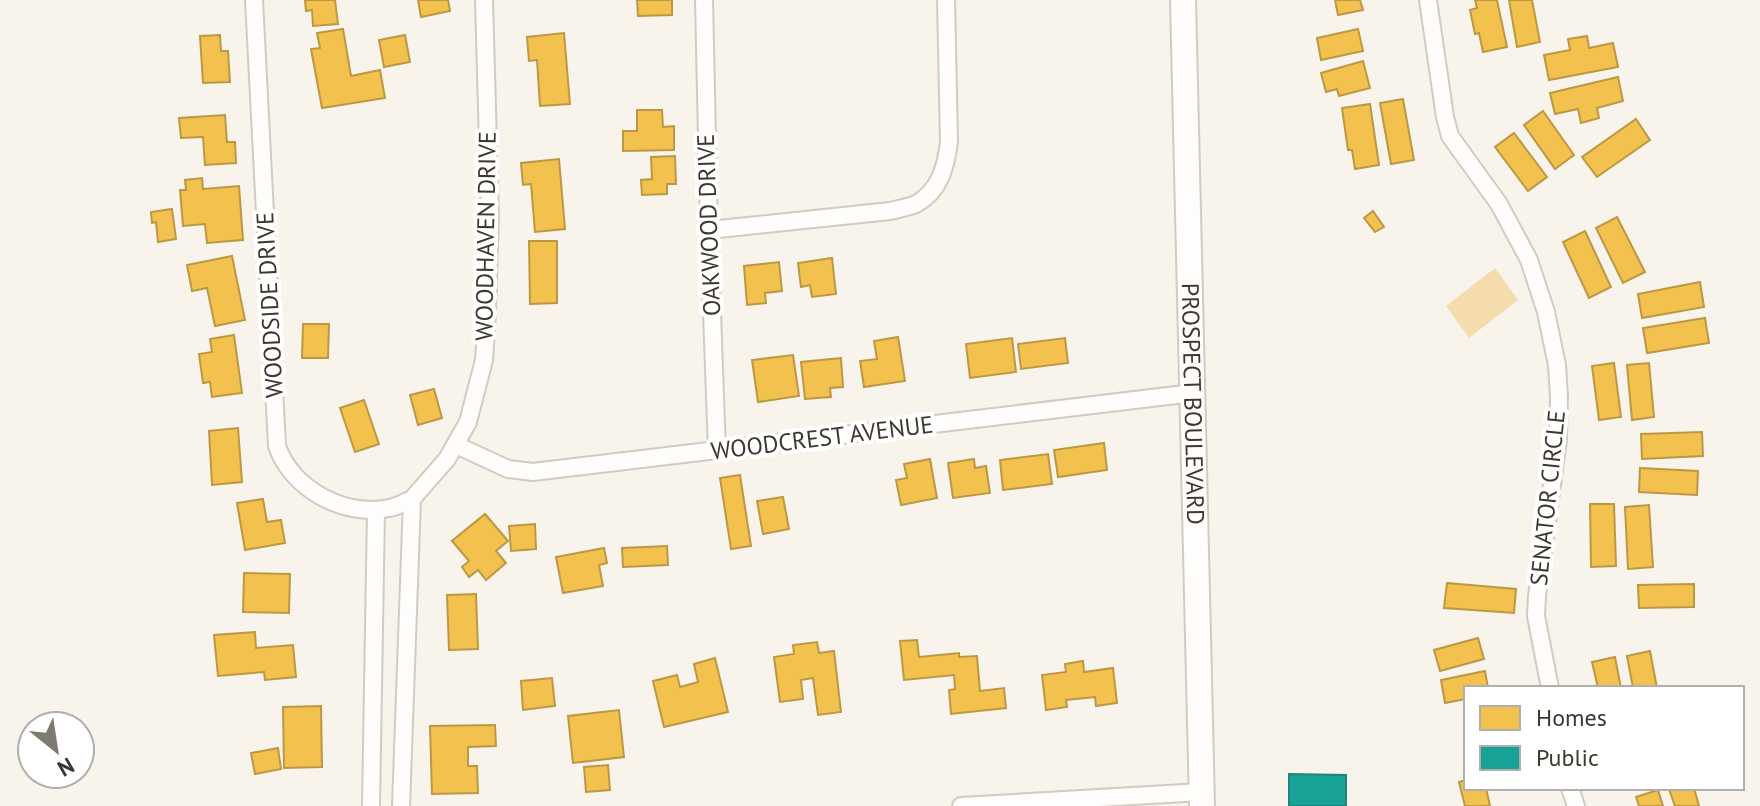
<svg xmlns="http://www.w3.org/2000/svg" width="1760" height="806" viewBox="0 0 1760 806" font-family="'PT Sans',sans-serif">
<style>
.grass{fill:#f5dcac}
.homes{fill:#f2c14e;stroke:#bc9845;stroke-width:2}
.public{fill:#17a398;stroke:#228378;stroke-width:2}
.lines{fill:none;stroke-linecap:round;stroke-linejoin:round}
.street-casing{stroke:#d0cbc3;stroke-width:20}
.secondary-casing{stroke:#d0cbc3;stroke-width:28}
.street{stroke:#fefdfc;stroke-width:16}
.secondary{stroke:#fefdfc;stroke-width:24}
.labels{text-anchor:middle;stroke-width:8;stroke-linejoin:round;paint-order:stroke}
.street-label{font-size:24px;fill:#3d382f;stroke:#fff}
</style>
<rect width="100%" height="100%" fill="#f8f4ec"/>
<!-- grass -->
<path class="grass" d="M1495,268L1518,300L1469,338L1446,306Z"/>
<!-- homes -->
<g class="homes">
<path d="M305,0H335L338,24L313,26L312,10L306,11Z"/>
<path d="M418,0H448L450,11L421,17Z"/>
<path d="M637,0H672V15L638,16Z"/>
<path d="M1335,0H1360L1363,10L1338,15Z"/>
<path d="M1475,0H1497L1507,47L1483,52L1479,33L1475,34L1470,10L1477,8Z"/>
<path d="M1509,0H1532L1540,42L1517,47Z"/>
<path d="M343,29L351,76L380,70L385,98L322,108L311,49L320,48L317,33Z"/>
<path d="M1358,29L1363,51L1321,60L1317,38Z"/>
<path d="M564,33L570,104L540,106L537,60L529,61L527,37Z"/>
<path d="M220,35L221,51H228L230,82L203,83L200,36Z"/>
<path d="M405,35L410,62L384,67L379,40Z"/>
<path d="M1587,36L1589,48L1613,43L1618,67L1549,80L1544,55L1570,50L1568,39Z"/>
<path d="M1363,61L1370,88L1339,96L1337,89L1326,92L1321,73Z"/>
<path d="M1618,77L1623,101L1597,108L1599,118L1581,123L1578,109L1555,114L1550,93Z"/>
<path d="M1403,99L1414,160L1391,164L1380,103Z"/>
<path d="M1370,104L1379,165L1355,169L1352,150H1348L1342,108Z"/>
<path d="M637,110H662L663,127L674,126V150L623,151V131H637Z"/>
<path d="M1543,111L1574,155L1555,169L1524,125Z"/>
<path d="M225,115L227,142H235L236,163L205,165L203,137L181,138L179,118Z"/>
<path d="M1636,119L1650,140L1597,177L1582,157Z"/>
<path d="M1514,133L1547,177L1528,191L1495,147Z"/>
<path d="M675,156L676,184H667V194L642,195L641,180L652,179L651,157Z"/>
<path d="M559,159L565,229L535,232L531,184L523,185L521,163Z"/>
<path d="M202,178L203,189L239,186L243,240L207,243L205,224L183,226L180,190H186L185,180Z"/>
<path d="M172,209L176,239L158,242L156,222L152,223L151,212Z"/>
<path d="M1373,211L1384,227L1375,232L1364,218Z"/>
<path d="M1617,217L1645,272L1623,283L1596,228Z"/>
<path d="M1585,231L1611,287L1589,298L1563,242Z"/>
<path d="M529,241H557V303L530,304Z"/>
<path d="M232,256L245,320L215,326L207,288L192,291L187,265Z"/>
<path d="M832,258L836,294L812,297L810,285L801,287L798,263Z"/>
<path d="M779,262L782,291L765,293L766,303L747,305L744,266Z"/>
<path d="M1700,282L1704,307L1642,318L1638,294Z"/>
<path d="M1705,318L1709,343L1647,353L1643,328Z"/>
<path d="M303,324H329L328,358H302Z"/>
<path d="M234,335L242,393L212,397L210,382L203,383L199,354L212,352L210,339Z"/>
<path d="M898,337L905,381L864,387L860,361L877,359L874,341Z"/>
<path d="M1012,338L1016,372L970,378L966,344Z"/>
<path d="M1065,338L1068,363L1021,369L1018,344Z"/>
<path d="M793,355L799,396L758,402L752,360Z"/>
<path d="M841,358L843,387L830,388L831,397L805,399L801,362Z"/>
<path d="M1614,363L1621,417L1599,420L1592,366Z"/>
<path d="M1649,363L1654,417L1632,420L1627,365Z"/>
<path d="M434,389L442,418L418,425L410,395Z"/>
<path d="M364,400L379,444L355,452L340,408Z"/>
<path d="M238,428L242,482L212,485L209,431Z"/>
<path d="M1702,432L1703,456L1642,459L1641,434Z"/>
<path d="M1104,443L1107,470L1058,477L1054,450Z"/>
<path d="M1048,454L1052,484L1003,490L1000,460Z"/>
<path d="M930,459L937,498L901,505L896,480L907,478L904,464Z"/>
<path d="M974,459L975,468L986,466L990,493L953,498L948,463Z"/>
<path d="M1640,468L1698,471L1697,495L1639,492Z"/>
<path d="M740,475L751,546L731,549L720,478Z"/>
<path d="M783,497L789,529L763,534L757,501Z"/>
<path d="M263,499L267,522L281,520L285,543L245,550L237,503Z"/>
<path d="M1590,504H1614L1616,566L1591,567Z"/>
<path d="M1649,505L1653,567L1628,569L1625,507Z"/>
<path d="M485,514L508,541L496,551L506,563L486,580L478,570L469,577L462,567L469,561L452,541Z"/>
<path d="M535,524L536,549L511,551L509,526Z"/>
<path d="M667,546L668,565L623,567L622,548Z"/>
<path d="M604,548L607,563L599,565L603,586L563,593L556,557Z"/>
<path d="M244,573L290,574L289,613L243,612Z"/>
<path d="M1447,583L1516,589L1514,613L1444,608Z"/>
<path d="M1694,584V607L1639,608L1638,585Z"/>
<path d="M476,594L478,649L449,650L447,595Z"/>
<path d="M255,632L256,648L293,645L296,677L265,680L264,672L218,676L214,635Z"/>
<path d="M1478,638L1484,659L1440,671L1434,650Z"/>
<path d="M917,640L919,657L959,653V657L977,656L980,691L1004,688L1006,708L951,714L949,690L955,689L954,675L904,680L900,641Z"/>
<path d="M817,642L819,653L834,651L841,712L818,715L813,678L801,680L803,699L780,702L774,657L794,654L793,645Z"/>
<path d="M1650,651L1657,688H1633L1627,656Z"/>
<path d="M1615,657L1621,688H1598L1592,662Z"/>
<path d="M715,658L728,712L664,727L653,681L677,675L680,687L698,682L694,664Z"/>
<path d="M1083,661L1084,672L1113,668L1117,703L1096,706L1095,697L1066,700L1067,707L1046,710L1042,675L1066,672L1065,664Z"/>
<path d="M1485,671L1488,688H1466V699L1445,703L1441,680Z"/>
<path d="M552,678L555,706L523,710L521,681Z"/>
<path d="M321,706L322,767L284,768L283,707Z"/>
<path d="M619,710L624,757L573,763L568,716Z"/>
<path d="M495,725L496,746L468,747V766H477L478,793L432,794L430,726Z"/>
<path d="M278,748L281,769L255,774L251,753Z"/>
<path d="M608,765L610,790L586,792L584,767Z"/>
<path d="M1466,780V788H1486L1490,806H1465L1459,782Z"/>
<path d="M1674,788H1694L1699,806H1675L1669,789Z"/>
<path d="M1658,790L1663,806H1639L1636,797Z"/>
</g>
<!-- public -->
<path class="public" d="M1289,774L1346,775V806H1289Z"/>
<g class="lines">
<defs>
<g id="street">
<path d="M254,0L277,446C291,488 344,518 389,508C397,507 405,502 412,499"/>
<path d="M704,0L709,230L717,451"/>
<path d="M1428,0L1445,117L1450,136L1499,204L1529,260L1546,312L1557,365L1559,397L1558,440L1537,596L1536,616L1550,688"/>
<path d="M709,230L890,211C898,209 909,207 916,204C940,191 946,166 949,142L946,0"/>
<path d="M456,445L508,469L533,472L1193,393"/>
<path d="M412,499L447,459L468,422L484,360L487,314L490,217L484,0"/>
<path d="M1570,788L1576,806"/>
<path d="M371,806L376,510"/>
<path d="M401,806L412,499"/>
<path d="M961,806L1202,792"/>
</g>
<g id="secondary">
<path id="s1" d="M1183,0L1202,806"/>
</g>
</defs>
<!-- street casing -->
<use href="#street" class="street-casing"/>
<!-- secondary casing -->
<use href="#secondary" class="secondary-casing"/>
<!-- street -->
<use href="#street" class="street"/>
<!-- secondary -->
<use href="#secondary" class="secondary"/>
</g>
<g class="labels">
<!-- street labels -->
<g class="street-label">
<text transform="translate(709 225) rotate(-92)" y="8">OAKWOOD DRIVE</text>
<text transform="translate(486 236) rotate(-89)" y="8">WOODHAVEN DRIVE</text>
<text transform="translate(270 305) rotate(-93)" y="8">WOODSIDE DRIVE</text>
<text dy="8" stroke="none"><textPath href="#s1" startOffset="404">PROSPECT BOULEVARD</textPath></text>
<text transform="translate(822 438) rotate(-7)" y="8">WOODCREST AVENUE</text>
<text transform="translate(1548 498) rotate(-84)" y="8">SENATOR CIRCLE</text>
</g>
</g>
<!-- legend -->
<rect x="1464" y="686" width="280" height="104" fill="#ffffff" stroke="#b1afac" stroke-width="2"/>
<rect x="1480" y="706" width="40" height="24" fill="#f2c14e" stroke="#b1afac" stroke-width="2"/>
<text x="1536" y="726" font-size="24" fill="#3d382f">Homes</text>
<rect x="1480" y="746" width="40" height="24" fill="#17a398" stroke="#b1afac" stroke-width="2"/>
<text x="1536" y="766" font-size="24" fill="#3d382f">Public</text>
<!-- north arrow -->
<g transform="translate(56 750) rotate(150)"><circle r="38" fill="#ffffff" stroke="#b1afac" stroke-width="2"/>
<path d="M0-6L14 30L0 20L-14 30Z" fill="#7e7a71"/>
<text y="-12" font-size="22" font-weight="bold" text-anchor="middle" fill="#3d382f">N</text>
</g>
</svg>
